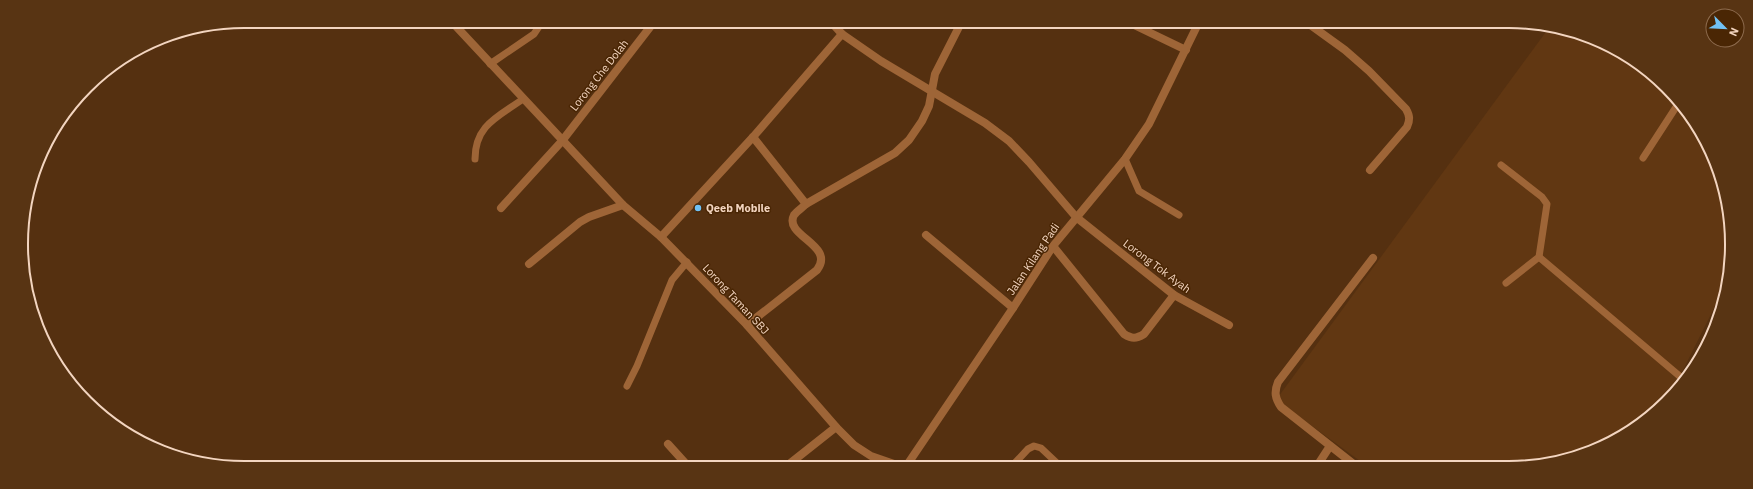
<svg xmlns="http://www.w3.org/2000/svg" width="1753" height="489" viewBox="0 0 1753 489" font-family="'IBM Plex Sans',sans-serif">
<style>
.built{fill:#613712}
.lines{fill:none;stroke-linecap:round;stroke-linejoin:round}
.lane{stroke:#9e6537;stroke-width:7}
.street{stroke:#9e6537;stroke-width:8}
.poi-dot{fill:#71c1f4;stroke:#4a2604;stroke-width:1.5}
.labels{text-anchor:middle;stroke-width:3;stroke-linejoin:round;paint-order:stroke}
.street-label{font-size:11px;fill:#f3d5c0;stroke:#4a2604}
.poi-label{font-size:11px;font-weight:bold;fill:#f3d5c0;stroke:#4a2604;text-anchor:start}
.rim{fill:none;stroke:#f3d5c0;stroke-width:2}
</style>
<rect width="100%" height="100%" fill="#553010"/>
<!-- built -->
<path class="built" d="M1551,25L1632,59L1694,120L1728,201V280L1670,396L1656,412L1594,451L1537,466H1367L1276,400Z"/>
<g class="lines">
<!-- lane -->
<g class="lane">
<path d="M490,64L534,34L542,22"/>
<path d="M1643,158L1678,104"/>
<path d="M475,159C475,125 498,117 523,99"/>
<path d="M1125,159L1139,191L1179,215"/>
<path d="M1501,165L1542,197L1547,204L1539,257L1506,283"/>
<path d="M1539,257L1683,379"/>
<path d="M627,386L637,366L672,280L687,262"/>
<path d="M1013,465L1028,449L1034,446L1041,448L1059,465"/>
</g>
<!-- street -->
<g class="street">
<path d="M452,22L623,205L661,237L747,325L836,427L854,445L871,456L897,465"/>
<path d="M832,23L842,34"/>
<path d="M1132,24L1186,50"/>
<path d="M1309,24L1345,50L1369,71L1406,109C1410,116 1410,120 1407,127L1370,170"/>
<path d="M753,137L806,204"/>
<path d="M501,208L562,141L654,22"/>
<path d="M926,235L1013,308"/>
<path d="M661,237L753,137L842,34L881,61L985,123L1009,141L1029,162L1076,217L1174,295L1229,325"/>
<path d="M1053,246L1124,334C1132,339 1136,339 1144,334L1174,295"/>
<path d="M529,264L580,222L589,217L623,205"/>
<path d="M747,325L817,270C836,245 783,236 794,215C797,211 802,208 806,204L895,153L909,140L922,121L929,106L935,74L961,23"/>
<path d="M668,444L687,465"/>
<path d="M788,465L836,427"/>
<path d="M907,465L1013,308L1053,246L1125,159L1149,124L1198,24"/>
<path d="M1317,466L1330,446"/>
<path d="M1356,466L1281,407C1275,398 1274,392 1278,382L1373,258"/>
</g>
</g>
<!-- markers -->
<circle class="poi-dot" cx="698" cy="208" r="4"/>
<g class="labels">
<!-- street labels -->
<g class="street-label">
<text transform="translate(599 75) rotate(-52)" y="4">Lorong Che Dolah</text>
<text transform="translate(1033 259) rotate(-56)" y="4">Jalan Kilang Padi</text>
<text transform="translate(1157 266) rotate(37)" y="4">Lorong Tok Ayah</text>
<text transform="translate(736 299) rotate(47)" y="4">Lorong Taman SBJ</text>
</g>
<!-- poi labels -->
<g class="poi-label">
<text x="706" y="212">Qeeb Mobile</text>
</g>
</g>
<!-- crop -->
<path d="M0 0H1753V489H0ZM244 28H1509A216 216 0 0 1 1725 244V245A216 216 0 0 1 1509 461H244A216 216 0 0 1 28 245V244A216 216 0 0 1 244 28Z" fill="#583413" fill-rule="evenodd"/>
<path class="rim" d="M244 28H1509A216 216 0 0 1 1725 244V245A216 216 0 0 1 1509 461H244A216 216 0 0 1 28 245V244A216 216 0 0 1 244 28Z"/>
<!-- north arrow -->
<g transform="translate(1725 28) rotate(114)"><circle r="19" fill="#4a2604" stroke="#8e6c4f"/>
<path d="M0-3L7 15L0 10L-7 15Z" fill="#71c1f4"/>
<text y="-6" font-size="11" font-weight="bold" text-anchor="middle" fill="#f3d5c0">N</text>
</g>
</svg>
